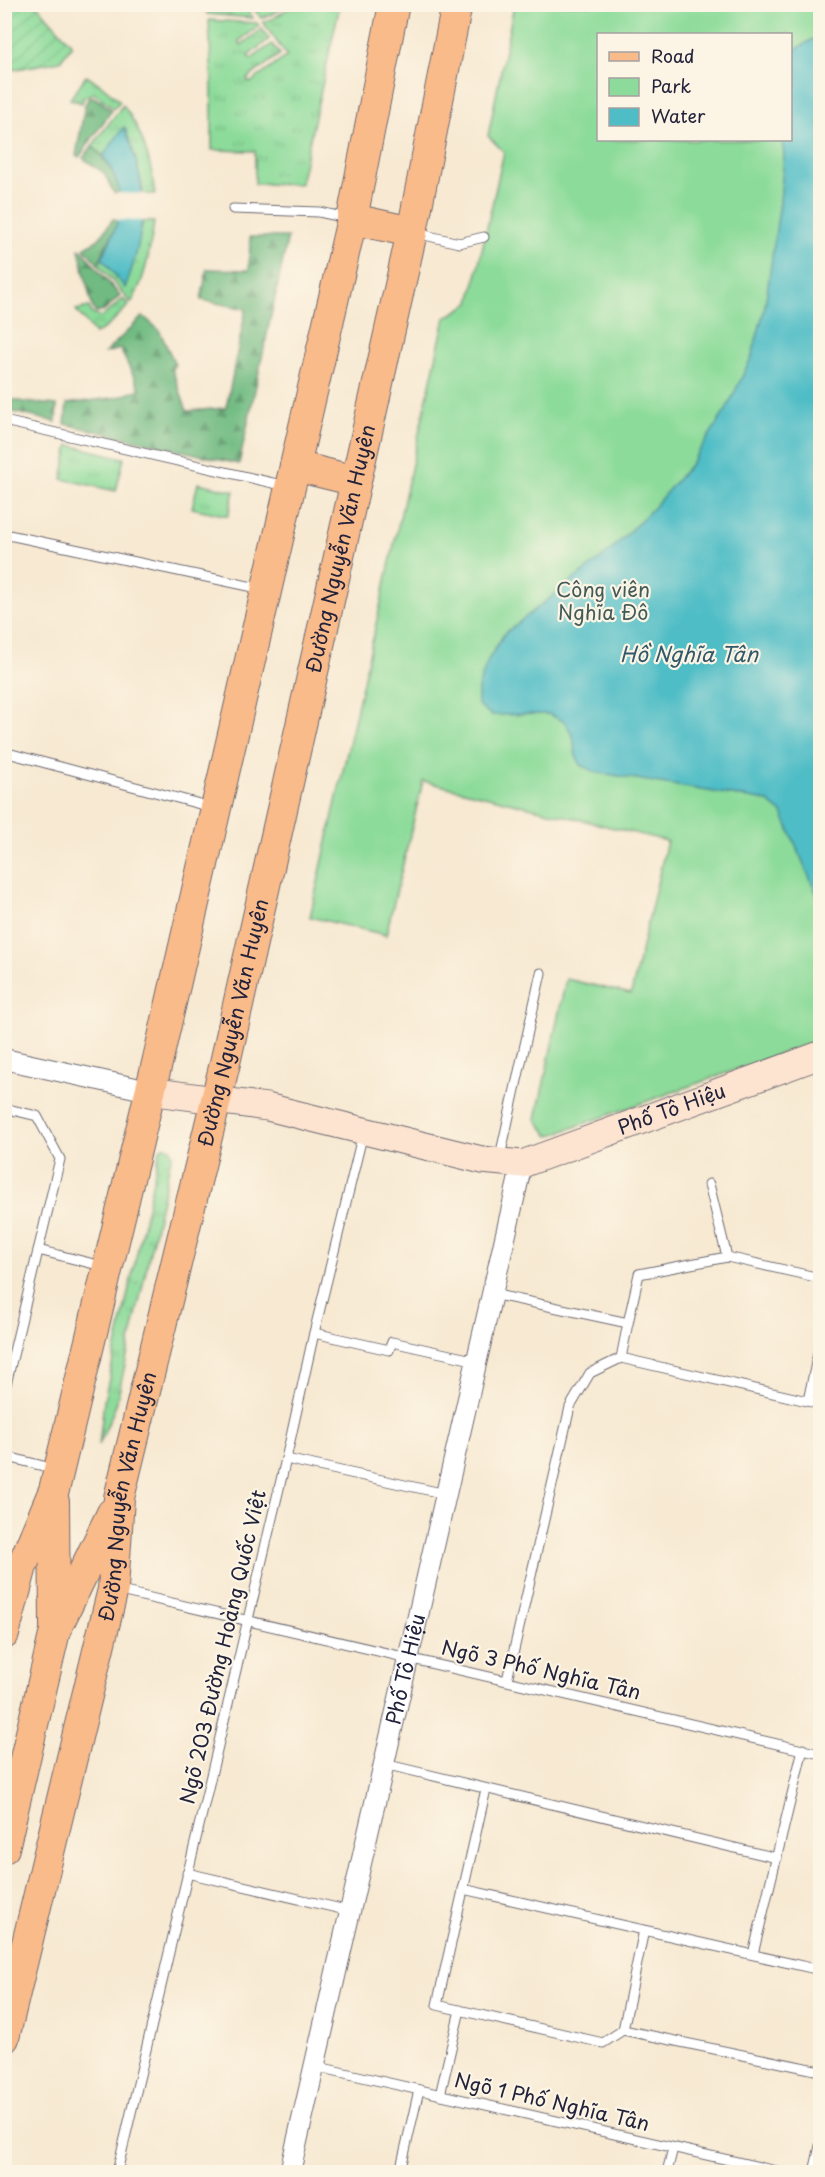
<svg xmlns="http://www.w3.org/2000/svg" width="825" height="2177" viewBox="0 0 825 2177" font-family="'Playpen Sans',sans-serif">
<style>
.grass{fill:url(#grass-tufts);stroke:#577e6a;stroke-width:1.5}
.forest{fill:url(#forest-firs);stroke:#4a6e5e;stroke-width:1.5}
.park{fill:#8cdb9a;stroke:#577e6a;stroke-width:1.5;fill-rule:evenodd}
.garden{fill:url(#garden-furrows);stroke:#577e6a;stroke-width:1.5}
.water{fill:#4fbdc6;stroke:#387080;stroke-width:1.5}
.pier{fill:#f7e9d2}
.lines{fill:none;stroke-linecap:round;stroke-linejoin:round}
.lane-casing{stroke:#6d6870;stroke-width:11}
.street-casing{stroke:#6d6870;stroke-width:22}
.secondary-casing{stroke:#6d6870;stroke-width:29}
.primary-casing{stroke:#6d6870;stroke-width:32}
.lane{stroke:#fff;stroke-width:9}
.street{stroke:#fff;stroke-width:20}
.secondary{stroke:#fde4d1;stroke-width:27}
.primary{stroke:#fabb8b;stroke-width:30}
.labels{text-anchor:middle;stroke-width:4.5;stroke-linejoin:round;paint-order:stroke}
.street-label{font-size:20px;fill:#22223b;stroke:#fcf5e5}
.park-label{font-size:20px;fill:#425a58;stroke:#fcf5e5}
.water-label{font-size:21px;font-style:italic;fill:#32586c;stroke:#fcf5e5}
</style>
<defs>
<pattern id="grass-tufts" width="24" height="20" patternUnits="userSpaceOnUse" patternTransform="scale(1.5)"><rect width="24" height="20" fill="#8cdb9a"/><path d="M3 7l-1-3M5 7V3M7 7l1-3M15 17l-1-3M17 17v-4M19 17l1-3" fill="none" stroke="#78bc86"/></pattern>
<pattern id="forest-firs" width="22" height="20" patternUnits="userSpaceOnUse" patternTransform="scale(1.5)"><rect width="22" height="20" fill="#71bb82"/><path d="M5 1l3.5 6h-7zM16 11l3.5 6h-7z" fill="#5c986c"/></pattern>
<pattern id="garden-furrows" width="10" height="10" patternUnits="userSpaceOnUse" patternTransform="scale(1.5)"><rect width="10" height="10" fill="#8cdb9a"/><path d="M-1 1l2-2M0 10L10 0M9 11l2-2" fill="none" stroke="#78bc86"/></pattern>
</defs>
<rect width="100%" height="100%" fill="#fcf5e5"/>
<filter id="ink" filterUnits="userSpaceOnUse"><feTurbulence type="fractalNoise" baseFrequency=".0167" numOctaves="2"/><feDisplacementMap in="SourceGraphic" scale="12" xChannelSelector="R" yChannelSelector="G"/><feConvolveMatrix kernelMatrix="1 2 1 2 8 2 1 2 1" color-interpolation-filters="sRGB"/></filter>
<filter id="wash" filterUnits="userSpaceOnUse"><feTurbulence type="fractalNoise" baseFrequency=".008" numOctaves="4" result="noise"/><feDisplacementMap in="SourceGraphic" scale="24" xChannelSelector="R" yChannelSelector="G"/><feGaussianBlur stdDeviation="1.35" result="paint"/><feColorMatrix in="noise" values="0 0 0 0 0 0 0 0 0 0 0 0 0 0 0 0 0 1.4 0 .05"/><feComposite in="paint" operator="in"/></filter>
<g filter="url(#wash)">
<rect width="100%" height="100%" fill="#f7e9d2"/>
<!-- grass -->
<g class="grass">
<path d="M295,4L340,5L300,184H255V151L212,150V85L209,20L257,23L259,26L239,41L241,45L262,29L269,39L248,56L251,59L272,44L280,54L247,79L250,83L287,56L263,22L274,18Z"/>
<path d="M205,5H243L253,18L207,14Z"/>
<path d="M251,5H288L272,14L261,18Z"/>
<path d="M86,76L100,84L120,101L114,108L94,93L84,97L82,103L70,99Z"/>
<path d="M123,105C143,132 151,162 155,194H144L135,157L125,128L103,156L92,146Z"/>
<path d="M143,221L154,222C150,249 146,279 131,303L98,264L102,258L125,287L135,257Z"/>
<path d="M123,299L129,305L108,326L95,334L76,310L89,307L92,314L102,317Z"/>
<path d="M69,445L124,458L116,491L62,479Z"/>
<path d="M198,483L234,491L228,516L192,508Z"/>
<path d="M164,1146L171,1148L172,1154L116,1405L99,1445L104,1401L160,1149Z"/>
</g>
<!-- forest -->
<g class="forest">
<path d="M89,97H94L112,110L79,157L76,156L85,105Z"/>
<path d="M92,146C107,159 116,173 120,193H114L104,173L83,158Z"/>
<path d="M113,219L119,220L98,264L84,248L99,239Z"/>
<path d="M250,237H288L239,464L65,424L67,404L119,397L140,389L120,349L105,353L143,316L159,330L175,364L172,369L187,411L226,408L246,309L201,300L207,269L249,270Z"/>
<path d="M79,249H81L120,296L104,311L96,313L92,306Z"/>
<path d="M5,398L24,402L57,405L56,422L5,410Z"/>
</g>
<!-- park -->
<path class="park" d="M514,5H820V1040L549,1136L536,1119L566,979L631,994L667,841L423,781L386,935L310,917L445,318L470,303L504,152L488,136ZM598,34H790V140H598Z"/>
<!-- garden -->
<path class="garden" d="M5,4L37,5L72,45L60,61L5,71Z"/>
<!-- water -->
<g class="water">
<path d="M820,35V902L782,813L767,801L595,772L581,765L576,756L573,736L565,722L549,714L491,715L478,705V688L488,660L504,634L609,552L652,509L690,465L726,410L752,356L765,306L780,202L784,156L782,140H790L791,52Z"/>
<path d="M124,127C149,185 148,229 125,288L102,258C122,218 130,196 103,156Z"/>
</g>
<!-- pier -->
<path class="pier" d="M117,193L147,194L146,221L116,220Z"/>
</g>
<g filter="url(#ink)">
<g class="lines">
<defs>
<g id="lane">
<path d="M233,209L319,212L347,218"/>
<path d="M416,233L459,243L484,237"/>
<path d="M4,421L286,486"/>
<path d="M4,534L263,589"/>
<path d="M4,752L211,807"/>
<path d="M4,1108L37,1116L60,1159L4,1393"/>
<path d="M499,1161L541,973"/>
<path d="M709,1184L727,1257"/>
<path d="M38,1250L102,1266"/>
<path d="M492,1294L628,1323L639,1274L727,1257L820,1278"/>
<path d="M628,1323L621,1358L820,1404"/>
<path d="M314,1333L389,1350L392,1342L477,1361"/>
<path d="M808,1401L820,1344"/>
<path d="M4,1456L55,1469"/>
<path d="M286,1459L446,1494"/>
<path d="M116,1590L820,1754"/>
<path d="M507,1680L570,1407L590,1373L621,1358"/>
<path d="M384,1764L777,1858"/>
<path d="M486,1789L437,2005L603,2043L623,2030L820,2071"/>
<path d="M187,1873L350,1911"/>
<path d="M463,1889L820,1970"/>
<path d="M753,1954L803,1749"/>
<path d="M623,2030L644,1930"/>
<path d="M314,2066L781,2172"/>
<path d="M440,2095L460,2010"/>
<path d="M117,2172L286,1459L314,1333L363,1133"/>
<path d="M400,2172L419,2090"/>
<path d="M667,2172L673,2148"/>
<path d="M814,2172L820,2146"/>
</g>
<g id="street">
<path d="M4,1059L149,1091"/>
<path id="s1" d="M290,2172L522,1164"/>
</g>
<g id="secondary">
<path id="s2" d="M149,1091L267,1107L482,1160L522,1164L820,1055"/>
</g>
<g id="primary">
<path d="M352,219L412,232"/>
<path d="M295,466L356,481"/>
<path d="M54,1502L55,1625"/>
<path d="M4,1634L22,1566L54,1490L158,1059L352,219L394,4"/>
<path d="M4,1848L55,1631L112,1513"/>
<path id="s3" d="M4,2038L113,1589L119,1498L225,1063L412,232L457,4"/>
</g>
</defs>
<!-- lane casing -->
<use href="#lane" class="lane-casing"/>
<!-- street casing -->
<use href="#street" class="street-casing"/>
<!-- secondary casing -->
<use href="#secondary" class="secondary-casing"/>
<!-- primary casing -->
<use href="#primary" class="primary-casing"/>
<!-- lane -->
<use href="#lane" class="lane"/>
<!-- street -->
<use href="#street" class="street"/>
<!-- secondary -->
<use href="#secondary" class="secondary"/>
<!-- primary -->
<use href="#primary" class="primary"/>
</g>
</g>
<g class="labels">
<!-- street labels -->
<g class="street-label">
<text dy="7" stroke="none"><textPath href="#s3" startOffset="1528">Đường Nguyễn Văn Huyên</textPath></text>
<text dy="7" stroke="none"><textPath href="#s3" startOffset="1042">Đường Nguyễn Văn Huyên</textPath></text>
<text dy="7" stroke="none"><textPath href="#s2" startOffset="540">Phố Tô Hiệu</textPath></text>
<text dy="7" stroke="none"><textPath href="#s3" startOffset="556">Đường Nguyễn Văn Huyên</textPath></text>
<text transform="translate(223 1647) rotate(-77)" y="7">Ngõ 203 Đường Hoàng Quốc Việt</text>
<text dy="7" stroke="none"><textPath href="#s1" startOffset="516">Phố Tô Hiệu</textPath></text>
<text transform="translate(541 1670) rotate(13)" y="7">Ngõ 3 Phố Nghĩa Tân</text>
<text transform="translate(552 2102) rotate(13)" y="7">Ngõ 1 Phố Nghĩa Tân</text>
</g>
<!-- park labels -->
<g class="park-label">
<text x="603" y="597">Công viên<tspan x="603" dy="23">Nghĩa Đô</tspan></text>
</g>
<!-- water labels -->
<g class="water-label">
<text x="689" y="662">Hồ Nghĩa Tân</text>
</g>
</g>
<!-- margin -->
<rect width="825" height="2177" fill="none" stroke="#fcf5e5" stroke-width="24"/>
<!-- legend -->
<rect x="597" y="33" width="195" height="108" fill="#fcf5e5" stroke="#a5a1a1" stroke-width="1.5"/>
<rect x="609" y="52" width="30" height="9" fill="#fabb8b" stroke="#a5a1a1" stroke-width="1.5"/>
<text x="651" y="63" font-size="18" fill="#22223b">Road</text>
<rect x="609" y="78" width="30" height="18" fill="#8cdb9a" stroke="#a5a1a1" stroke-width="1.5"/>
<text x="651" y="93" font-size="18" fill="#22223b">Park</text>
<rect x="609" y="108" width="30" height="18" fill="#4fbdc6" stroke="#a5a1a1" stroke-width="1.5"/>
<text x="651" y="123" font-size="18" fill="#22223b">Water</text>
</svg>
